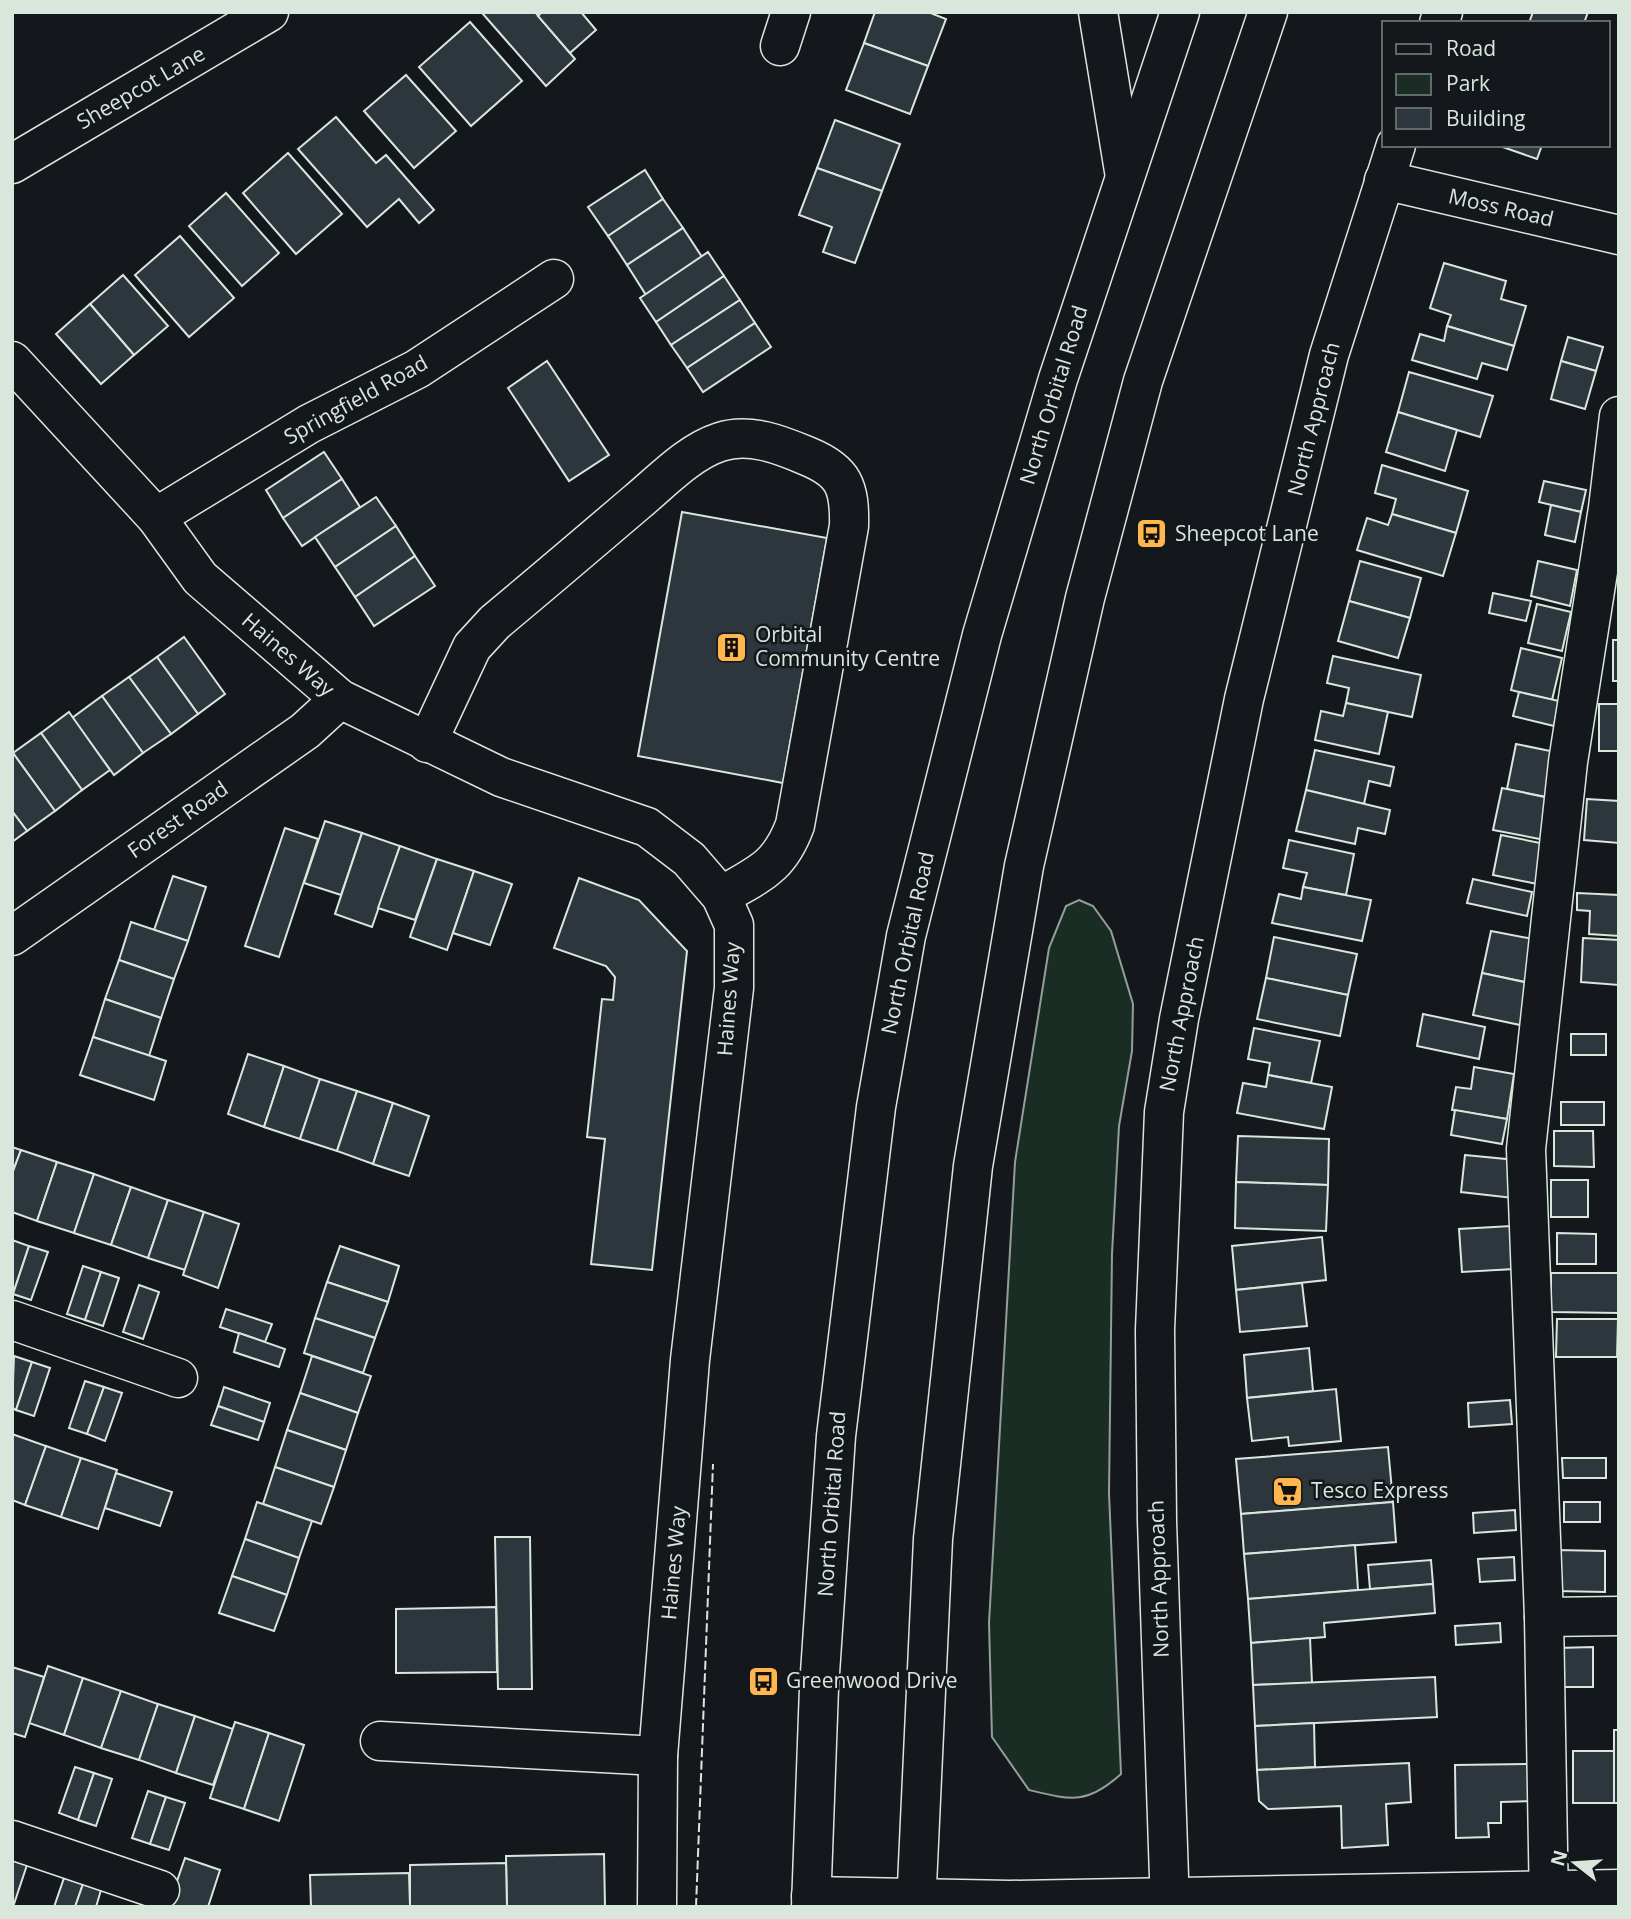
<svg xmlns="http://www.w3.org/2000/svg" width="1631" height="1919" viewBox="0 0 1631 1919" font-family="'Open Sans',sans-serif">
<style>
.green{fill:#1a2d24;stroke:#939e99;stroke-width:2}
.building{fill:#2c363c;stroke:#d8e6dc;stroke-width:2}
.lines{fill:none;stroke-linecap:round;stroke-linejoin:round}
.minor-casing{stroke:#d8e6dc;stroke-width:41}
.highway-casing{stroke:#d8e6dc;stroke-width:41}
.minor{stroke:#14181c;stroke-width:38}
.highway{stroke:#14181c;stroke-width:38}
.fence{stroke:#d8e6dc;stroke-width:2;stroke-dasharray:9 3.5;stroke-linecap:butt}
.labels{text-anchor:middle;stroke-width:5;stroke-linejoin:round;paint-order:stroke}
.street-label{font-size:21px;fill:#d8e6dc;stroke:#14181c}
.poi-label{font-size:21px;fill:#d8e6dc;stroke:#14181c;text-anchor:start}
</style>
<rect width="100%" height="100%" fill="#14181c"/>
<!-- green -->
<path class="green" d="M1079,900L1093,906L1111,931L1133,1004L1132,1051L1119,1126L1112,1254L1109,1493L1121,1774C1087,1805 1071,1800 1029,1790L992,1737L989,1623L1015,1162L1049,948L1066,906Z"/>
<!-- building -->
<g class="building">
<path d="M485,12H535L575,59L546,86L483,14Z"/>
<path d="M542,12H581L596,30L570,53L538,16Z"/>
<path d="M875,12H928L946,19L928,66L864,43Z"/>
<path d="M1533,12H1588L1584,23H1529Z"/>
<path d="M470,22L522,81L471,126L419,67Z"/>
<path d="M864,43L928,66L910,114L846,90Z"/>
<path d="M406,75L456,131L414,168L364,111Z"/>
<path d="M336,117L376,163L386,155L434,210L419,223L399,199L367,227L298,149Z"/>
<path d="M835,120L900,144L882,191L817,168Z"/>
<path d="M1497,145H1542L1537,159Z"/>
<path d="M288,153L342,214L296,254L243,193Z"/>
<path d="M817,168L882,191L855,263L823,252L832,227L799,215Z"/>
<path d="M645,170L663,199L608,236L588,207Z"/>
<path d="M226,193L279,253L242,286L189,226Z"/>
<path d="M663,199L683,228L627,265L608,236Z"/>
<path d="M683,228L702,257L646,295L627,265Z"/>
<path d="M180,236L234,298L189,337L135,275Z"/>
<path d="M708,252L724,276L656,322L640,298Z"/>
<path d="M1444,263L1506,281L1501,299L1526,306L1514,346L1447,326L1451,315L1430,308Z"/>
<path d="M123,275L168,326L134,355L90,304Z"/>
<path d="M724,276L740,300L671,345L656,322Z"/>
<path d="M740,300L755,323L687,368L671,345Z"/>
<path d="M90,304L134,355L101,384L56,334Z"/>
<path d="M755,323L771,347L703,392L687,368Z"/>
<path d="M1447,326L1514,346L1507,370L1482,363L1477,379L1412,360L1420,334L1444,341Z"/>
<path d="M1568,337L1603,347L1596,371L1561,361Z"/>
<path d="M547,361L609,455L569,481L508,388Z"/>
<path d="M1561,361L1596,371L1585,409L1551,399Z"/>
<path d="M1409,372L1493,396L1480,437L1398,412Z"/>
<path d="M1398,412L1457,430L1445,471L1386,452Z"/>
<path d="M324,452L342,479L283,518L266,490Z"/>
<path d="M1382,465L1468,491L1456,533L1392,514L1396,499L1375,493Z"/>
<path d="M342,479L360,507L302,546L283,518Z"/>
<path d="M1544,481L1586,490L1581,512L1539,502Z"/>
<path d="M376,497L396,526L335,567L315,537Z"/>
<path d="M1551,505L1581,512L1575,542L1545,535Z"/>
<path d="M682,512L827,538L783,783L638,756Z"/>
<path d="M1392,514L1456,533L1443,576L1357,550L1367,518L1388,525Z"/>
<path d="M396,526L415,556L355,597L335,567Z"/>
<path d="M415,556L435,586L374,626L355,597Z"/>
<path d="M1360,561L1421,578L1410,618L1349,601Z"/>
<path d="M1538,561L1577,570L1570,606L1531,596Z"/>
<path d="M1493,593L1531,601L1526,621L1489,613Z"/>
<path d="M1349,601L1410,618L1398,658L1338,641Z"/>
<path d="M1537,604L1571,612L1562,651L1528,643Z"/>
<path d="M184,637L225,694L198,714L157,657Z"/>
<rect x="1613" y="640" width="6" height="41"/>
<path d="M1521,648L1562,658L1552,700L1511,690Z"/>
<path d="M1333,656L1421,675L1412,717L1346,703L1349,688L1327,683Z"/>
<path d="M157,657L198,714L171,734L129,677Z"/>
<path d="M129,677L171,734L143,753L102,696Z"/>
<path d="M1519,692L1559,701L1554,726L1513,716Z"/>
<path d="M102,696L143,753L114,775L72,718Z"/>
<path d="M1346,703L1388,712L1379,754L1315,740L1321,711L1343,716Z"/>
<rect x="1599" y="704" width="20" height="47"/>
<path d="M69,712L110,770L82,790L41,733Z"/>
<path d="M41,733L82,790L55,811L13,753Z"/>
<path d="M1516,744L1555,752L1546,797L1507,789Z"/>
<path d="M1315,750L1394,767L1390,786L1369,781L1364,804L1306,790Z"/>
<path d="M13,753L55,811L27,831L12,811Z"/>
<path d="M1502,788L1554,799L1545,840L1493,830Z"/>
<path d="M1306,790L1390,810L1385,834L1358,828L1355,844L1296,831Z"/>
<path d="M1587,799L1619,801V843L1584,840Z"/>
<path d="M12,811L27,831L12,842Z"/>
<path d="M325,821L362,833L341,895L304,883Z"/>
<path d="M285,828L318,839L279,957L245,946Z"/>
<path d="M362,833L400,846L372,927L335,914Z"/>
<path d="M1501,835L1550,845L1542,885L1493,875Z"/>
<path d="M1289,840L1354,854L1346,895L1303,887L1307,873L1283,868Z"/>
<path d="M400,846L437,859L415,920L378,908Z"/>
<path d="M437,859L474,871L447,950L410,937Z"/>
<path d="M474,871L512,884L490,945L453,933Z"/>
<path d="M173,876L206,887L188,941L154,930Z"/>
<path d="M579,878L639,900L687,951L652,1270L591,1264L605,1139L587,1137L602,999L613,1000L615,977L606,966L554,948Z"/>
<path d="M1473,879L1532,892L1527,916L1467,903Z"/>
<path d="M1303,887L1371,900L1362,941L1272,923L1279,894L1301,899Z"/>
<path d="M1577,893L1619,895V936L1589,934L1590,911L1577,910Z"/>
<path d="M131,922L188,941L174,979L119,960Z"/>
<path d="M1491,931L1538,940L1529,983L1482,973Z"/>
<path d="M1274,937L1357,954L1348,995L1266,978Z"/>
<path d="M1583,938L1619,940V985L1581,982Z"/>
<path d="M119,960L174,979L161,1018L105,999Z"/>
<path d="M1482,973L1529,983L1520,1025L1473,1015Z"/>
<path d="M1266,978L1348,995L1340,1036L1257,1019Z"/>
<path d="M105,999L161,1018L149,1056L93,1037Z"/>
<path d="M1423,1014L1485,1027L1479,1059L1417,1046Z"/>
<path d="M1254,1028L1320,1041L1311,1083L1268,1075L1270,1063L1248,1059Z"/>
<rect x="1571" y="1034" width="35" height="21"/>
<path d="M93,1037L166,1061L154,1100L80,1075Z"/>
<path d="M248,1054L284,1066L264,1127L228,1114Z"/>
<path d="M284,1066L320,1079L300,1139L264,1127Z"/>
<path d="M1474,1067L1514,1074L1507,1119L1452,1110L1456,1087L1471,1089Z"/>
<path d="M1268,1075L1332,1087L1324,1129L1237,1113L1243,1083L1266,1087Z"/>
<path d="M320,1079L357,1091L337,1151L300,1139Z"/>
<path d="M357,1091L393,1103L373,1164L337,1151Z"/>
<rect x="1561" y="1102" width="43" height="23"/>
<path d="M393,1103L429,1116L409,1176L373,1164Z"/>
<path d="M1455,1110L1507,1119L1502,1144L1451,1135Z"/>
<path d="M1554,1131H1593L1594,1167L1554,1166Z"/>
<path d="M1238,1136L1329,1139L1328,1185L1236,1182Z"/>
<path d="M12,1147L21,1150L12,1174Z"/>
<path d="M21,1150L57,1162L37,1221L12,1212V1174Z"/>
<path d="M1465,1155L1516,1160L1513,1198L1461,1192Z"/>
<path d="M57,1162L94,1174L74,1233L37,1221Z"/>
<path d="M94,1174L131,1187L111,1245L74,1233Z"/>
<rect x="1551" y="1180" width="37" height="37"/>
<path d="M1236,1182L1328,1185L1326,1231L1235,1228Z"/>
<path d="M131,1187L168,1200L148,1258L111,1245Z"/>
<path d="M168,1200L204,1212L185,1270L148,1258Z"/>
<path d="M204,1212L239,1224L218,1288L183,1275Z"/>
<path d="M1511,1226L1514,1269L1462,1272L1459,1229Z"/>
<path d="M1557,1233L1596,1234V1264H1557Z"/>
<path d="M1322,1237L1326,1280L1236,1290L1232,1246Z"/>
<path d="M12,1240L29,1246L13,1294H12Z"/>
<path d="M29,1246L48,1252L31,1300L13,1294Z"/>
<path d="M340,1246L399,1266L388,1302L327,1282Z"/>
<path d="M83,1266L101,1272L85,1320L67,1314Z"/>
<path d="M101,1272L119,1278L103,1326L85,1320Z"/>
<path d="M1551,1273H1619V1313L1551,1312Z"/>
<path d="M327,1282L388,1302L375,1338L315,1318Z"/>
<path d="M1302,1283L1307,1326L1240,1332L1236,1290Z"/>
<path d="M139,1285L159,1292L143,1339L123,1332Z"/>
<path d="M226,1309L272,1324L265,1342L220,1327Z"/>
<path d="M315,1318L375,1338L363,1373L304,1353Z"/>
<path d="M1557,1319H1618L1617,1357H1556Z"/>
<path d="M239,1333L285,1349L279,1367L234,1352Z"/>
<path d="M1309,1348L1313,1391L1247,1398L1244,1355Z"/>
<path d="M14,1356L32,1362L16,1410L12,1408Z"/>
<path d="M312,1356L371,1376L358,1413L300,1393Z"/>
<path d="M32,1362L50,1368L34,1416L16,1410Z"/>
<path d="M85,1381L104,1387L87,1434L69,1428Z"/>
<path d="M104,1387L122,1393L105,1441L87,1434Z"/>
<path d="M224,1387L270,1403L264,1422L218,1406Z"/>
<path d="M1336,1389L1341,1441L1289,1446L1288,1437L1252,1441L1247,1398Z"/>
<path d="M300,1393L358,1413L346,1450L287,1430Z"/>
<path d="M1510,1400L1512,1424L1469,1427L1468,1403Z"/>
<path d="M218,1406L264,1422L258,1440L211,1425Z"/>
<path d="M287,1430L346,1450L334,1487L275,1467Z"/>
<path d="M12,1434L46,1446L25,1505L12,1500Z"/>
<path d="M46,1446L81,1458L61,1517L25,1505Z"/>
<path d="M1388,1447L1393,1502L1241,1514L1236,1459Z"/>
<path d="M81,1458L117,1470L98,1529L61,1517Z"/>
<path d="M1562,1458H1606V1478H1563Z"/>
<path d="M275,1467L334,1487L321,1524L263,1504Z"/>
<path d="M116,1473L172,1492L160,1526L105,1508Z"/>
<path d="M257,1502L312,1521L299,1558L245,1539Z"/>
<path d="M1393,1502L1396,1542L1244,1554L1241,1514Z"/>
<rect x="1564" y="1502" width="36" height="20"/>
<path d="M1515,1510L1516,1530L1474,1533L1473,1513Z"/>
<path d="M495,1537H530L532,1689H498Z"/>
<path d="M245,1539L299,1558L287,1595L232,1576Z"/>
<path d="M1355,1545L1358,1590L1248,1599L1244,1554Z"/>
<path d="M1556,1550L1605,1551V1592L1556,1591Z"/>
<path d="M1514,1557L1515,1580L1480,1582L1478,1559Z"/>
<path d="M1431,1560L1433,1584L1370,1589L1368,1565Z"/>
<path d="M232,1576L287,1595L274,1631L219,1613Z"/>
<path d="M1433,1584L1435,1613L1324,1623L1325,1637L1251,1643L1248,1599Z"/>
<path d="M496,1607L497,1672L396,1673V1609Z"/>
<path d="M1500,1623L1501,1642L1456,1645L1455,1626Z"/>
<path d="M1310,1638L1312,1683L1253,1685L1251,1643Z"/>
<path d="M1593,1647V1687H1557V1648Z"/>
<path d="M48,1666L83,1678L64,1735L29,1723Z"/>
<path d="M12,1667L44,1677L25,1737L12,1733Z"/>
<path d="M1435,1677L1437,1717L1255,1726L1253,1685Z"/>
<path d="M83,1678L121,1691L101,1748L64,1735Z"/>
<path d="M121,1691L158,1704L139,1760L101,1748Z"/>
<path d="M158,1704L195,1716L176,1773L139,1760Z"/>
<path d="M195,1716L233,1729L213,1785L176,1773Z"/>
<path d="M235,1722L269,1733L244,1809L210,1798Z"/>
<path d="M1314,1723L1315,1767L1257,1770L1255,1726Z"/>
<rect x="1614" y="1730" width="5" height="73"/>
<path d="M269,1733L304,1745L279,1821L244,1809Z"/>
<rect x="1573" y="1751" width="41" height="52"/>
<path d="M1409,1763L1411,1802L1386,1804L1388,1845L1342,1848L1341,1806L1268,1809L1259,1801L1257,1770Z"/>
<path d="M1529,1764L1530,1801L1501,1802V1823H1488L1489,1837L1456,1838L1455,1765Z"/>
<path d="M75,1767L94,1773L78,1820L59,1813Z"/>
<path d="M94,1773L112,1779L96,1826L78,1820Z"/>
<path d="M148,1791L166,1797L150,1844L132,1838Z"/>
<path d="M166,1797L185,1803L169,1850L150,1844Z"/>
<path d="M604,1854L605,1907H507L506,1856Z"/>
<path d="M185,1858L220,1870L208,1907H168Z"/>
<path d="M12,1860L27,1865L13,1907H12Z"/>
<path d="M506,1863L507,1907H410V1865Z"/>
<path d="M409,1873L410,1907H311L310,1875Z"/>
<path d="M64,1878L83,1884L75,1907H54Z"/>
<path d="M83,1884L101,1890L96,1907H75Z"/>
</g>
<g class="lines">
<defs>
<g id="minor">
<path d="M1098,12L1124,171"/>
<path d="M1439,23L1443,12"/>
<path d="M780,46L791,12"/>
<path d="M12,164L269,12"/>
<path d="M1384,180L1619,235"/>
<path d="M12,361L156,517L200,578L340,699L501,777L647,827L689,859L721,896L734,925V988L690,1360L658,1756L657,1907"/>
<path d="M156,517L309,424L417,369L554,279"/>
<path d="M427,743L472,647L495,622C543,582 590,542 638,501C662,481 689,452 720,442C749,432 781,445 807,456C844,471 850,487 849,526L795,825C779,868 759,874 721,896"/>
<path d="M12,936L305,731L340,699"/>
<path d="M12,1320L178,1378"/>
<path d="M1544,1617L1619,1616"/>
<path d="M380,1741L658,1756"/>
<path d="M12,1840L160,1890"/>
<path d="M811,1896L1010,1900L1619,1889"/>
<path d="M1170,1907L1157,1521L1155,1330L1164,1112L1179,1019L1244,699L1329,355L1396,145"/>
<path d="M1549,1907L1544,1617L1526,1149L1568,762L1608,508L1619,416"/>
</g>
<g id="highway">
<path d="M811,1907L819,1688L836,1436L876,1107L906,936L982,635L1058,379L1180,12"/>
<path d="M916,1907L933,1539L973,1166L1024,866L1085,598L1143,381L1268,12"/>
</g>
</defs>
<!-- minor casing -->
<use href="#minor" class="minor-casing"/>
<!-- highway casing -->
<use href="#highway" class="highway-casing"/>
<!-- minor -->
<use href="#minor" class="minor"/>
<!-- highway -->
<use href="#highway" class="highway"/>
<!-- fence -->
<path class="fence" d="M696,1907L713,1464"/>
</g>
<!-- icons -->
<defs>
<symbol id="bus-square" viewBox="-11 -11 22 22"><rect x="-9" y="-9" width="18" height="18" rx="4" fill="#ffb74d" stroke="#14181c"/><path d="M-5-6H5V4H4V6H2V4H-2V6H-4V4H-5ZM-3.5-4V0h7V-4ZM-3.5 1.2v1.5H-2V1.2ZM2 1.2v1.5H3.5V1.2Z" fill="#111"/></symbol>
<symbol id="building-square" viewBox="-11 -11 22 22"><rect x="-9" y="-9" width="18" height="18" rx="4" fill="#ffb74d" stroke="#14181c"/><path d="M-4-6H4V6H1V3H-1V6H-4ZM-2.5-4.3h1.7v1.8h-1.7ZM.8-4.3h1.7v1.8H.8ZM-2.5-1h1.7V.8h-1.7ZM.8-1h1.7V.8H.8Z" fill="#111"/></symbol>
<symbol id="supermarket-square" viewBox="-11 -11 22 22"><rect x="-9" y="-9" width="18" height="18" rx="4" fill="#ffb74d" stroke="#14181c"/><path d="M-6-5.5h2.5l.6 2H6L4.5 2H-2.5L-4.4-4H-6ZM-1.5 3.2a1.3 1.3 0 1 0 .1 0ZM3 3.2a1.3 1.3 0 1 0 .1 0Z" fill="#111"/></symbol>
</defs>
<g fill-rule="evenodd">
<use href="#bus-square" x="1134" y="516" width="35" height="35"/>
<use href="#building-square" x="714" y="630" width="35" height="35"/>
<use href="#supermarket-square" x="1270" y="1474" width="35" height="35"/>
<use href="#bus-square" x="746" y="1664" width="35" height="35"/>
</g>
<g class="labels">
<!-- street labels -->
<g class="street-label">
<text transform="translate(141 88) rotate(-30)" y="7">Sheepcot Lane</text>
<text transform="translate(1501 208) rotate(13)" y="7">Moss Road</text>
<text transform="translate(1054 395) rotate(-73)" y="7">North Orbital Road</text>
<text transform="translate(356 400) rotate(-29)" y="7">Springfield Road</text>
<text transform="translate(1314 419) rotate(-76)" y="7">North Approach</text>
<text transform="translate(288 655) rotate(41)" y="7">Haines Way</text>
<text transform="translate(178 820) rotate(-35)" y="7">Forest Road</text>
<text transform="translate(908 943) rotate(-78)" y="7">North Orbital Road</text>
<text transform="translate(729 999) rotate(-86)" y="7">Haines Way</text>
<text transform="translate(1182 1014) rotate(-79)" y="7">North Approach</text>
<text transform="translate(832 1504) rotate(-86)" y="7">North Orbital Road</text>
<text transform="translate(674 1563) rotate(-85)" y="7">Haines Way</text>
<text transform="translate(1159 1579) rotate(-92)" y="7">North Approach</text>
</g>
<!-- poi labels -->
<g class="poi-label">
<text x="1175" y="541">Sheepcot Lane</text>
<text x="755" y="642">Orbital<tspan x="755" dy="24">Community Centre</tspan></text>
<text x="1311" y="1498">Tesco Express</text>
<text x="786" y="1688">Greenwood Drive</text>
</g>
</g>
<!-- border -->
<rect width="1631" height="1919" fill="none" stroke="#d8e6dc" stroke-width="28"/>
<!-- legend -->
<rect x="1382" y="21" width="228" height="126" fill="#14181c" stroke="#626a69" stroke-width="2"/>
<rect x="1396" y="44" width="35" height="10" fill="#14181c" stroke="#626a69" stroke-width="2"/>
<text x="1446" y="56" font-size="21" fill="#d8e6dc">Road</text>
<rect x="1396" y="74" width="35" height="21" fill="#1a2d24" stroke="#626a69" stroke-width="2"/>
<text x="1446" y="91" font-size="21" fill="#d8e6dc">Park</text>
<rect x="1396" y="108" width="35" height="21" fill="#2c363c" stroke="#626a69" stroke-width="2"/>
<text x="1446" y="126" font-size="21" fill="#d8e6dc">Building</text>
<!-- north arrow -->
<g transform="translate(1575 1863) rotate(287)" stroke="#14181c" stroke-width="5" paint-order="stroke">
<path d="M0-5L12 26L0 18L-12 26Z" fill="#d8e6dc"/>
<text y="-10" font-size="19" font-weight="bold" text-anchor="middle" fill="#d8e6dc">N</text>
</g>
</svg>
